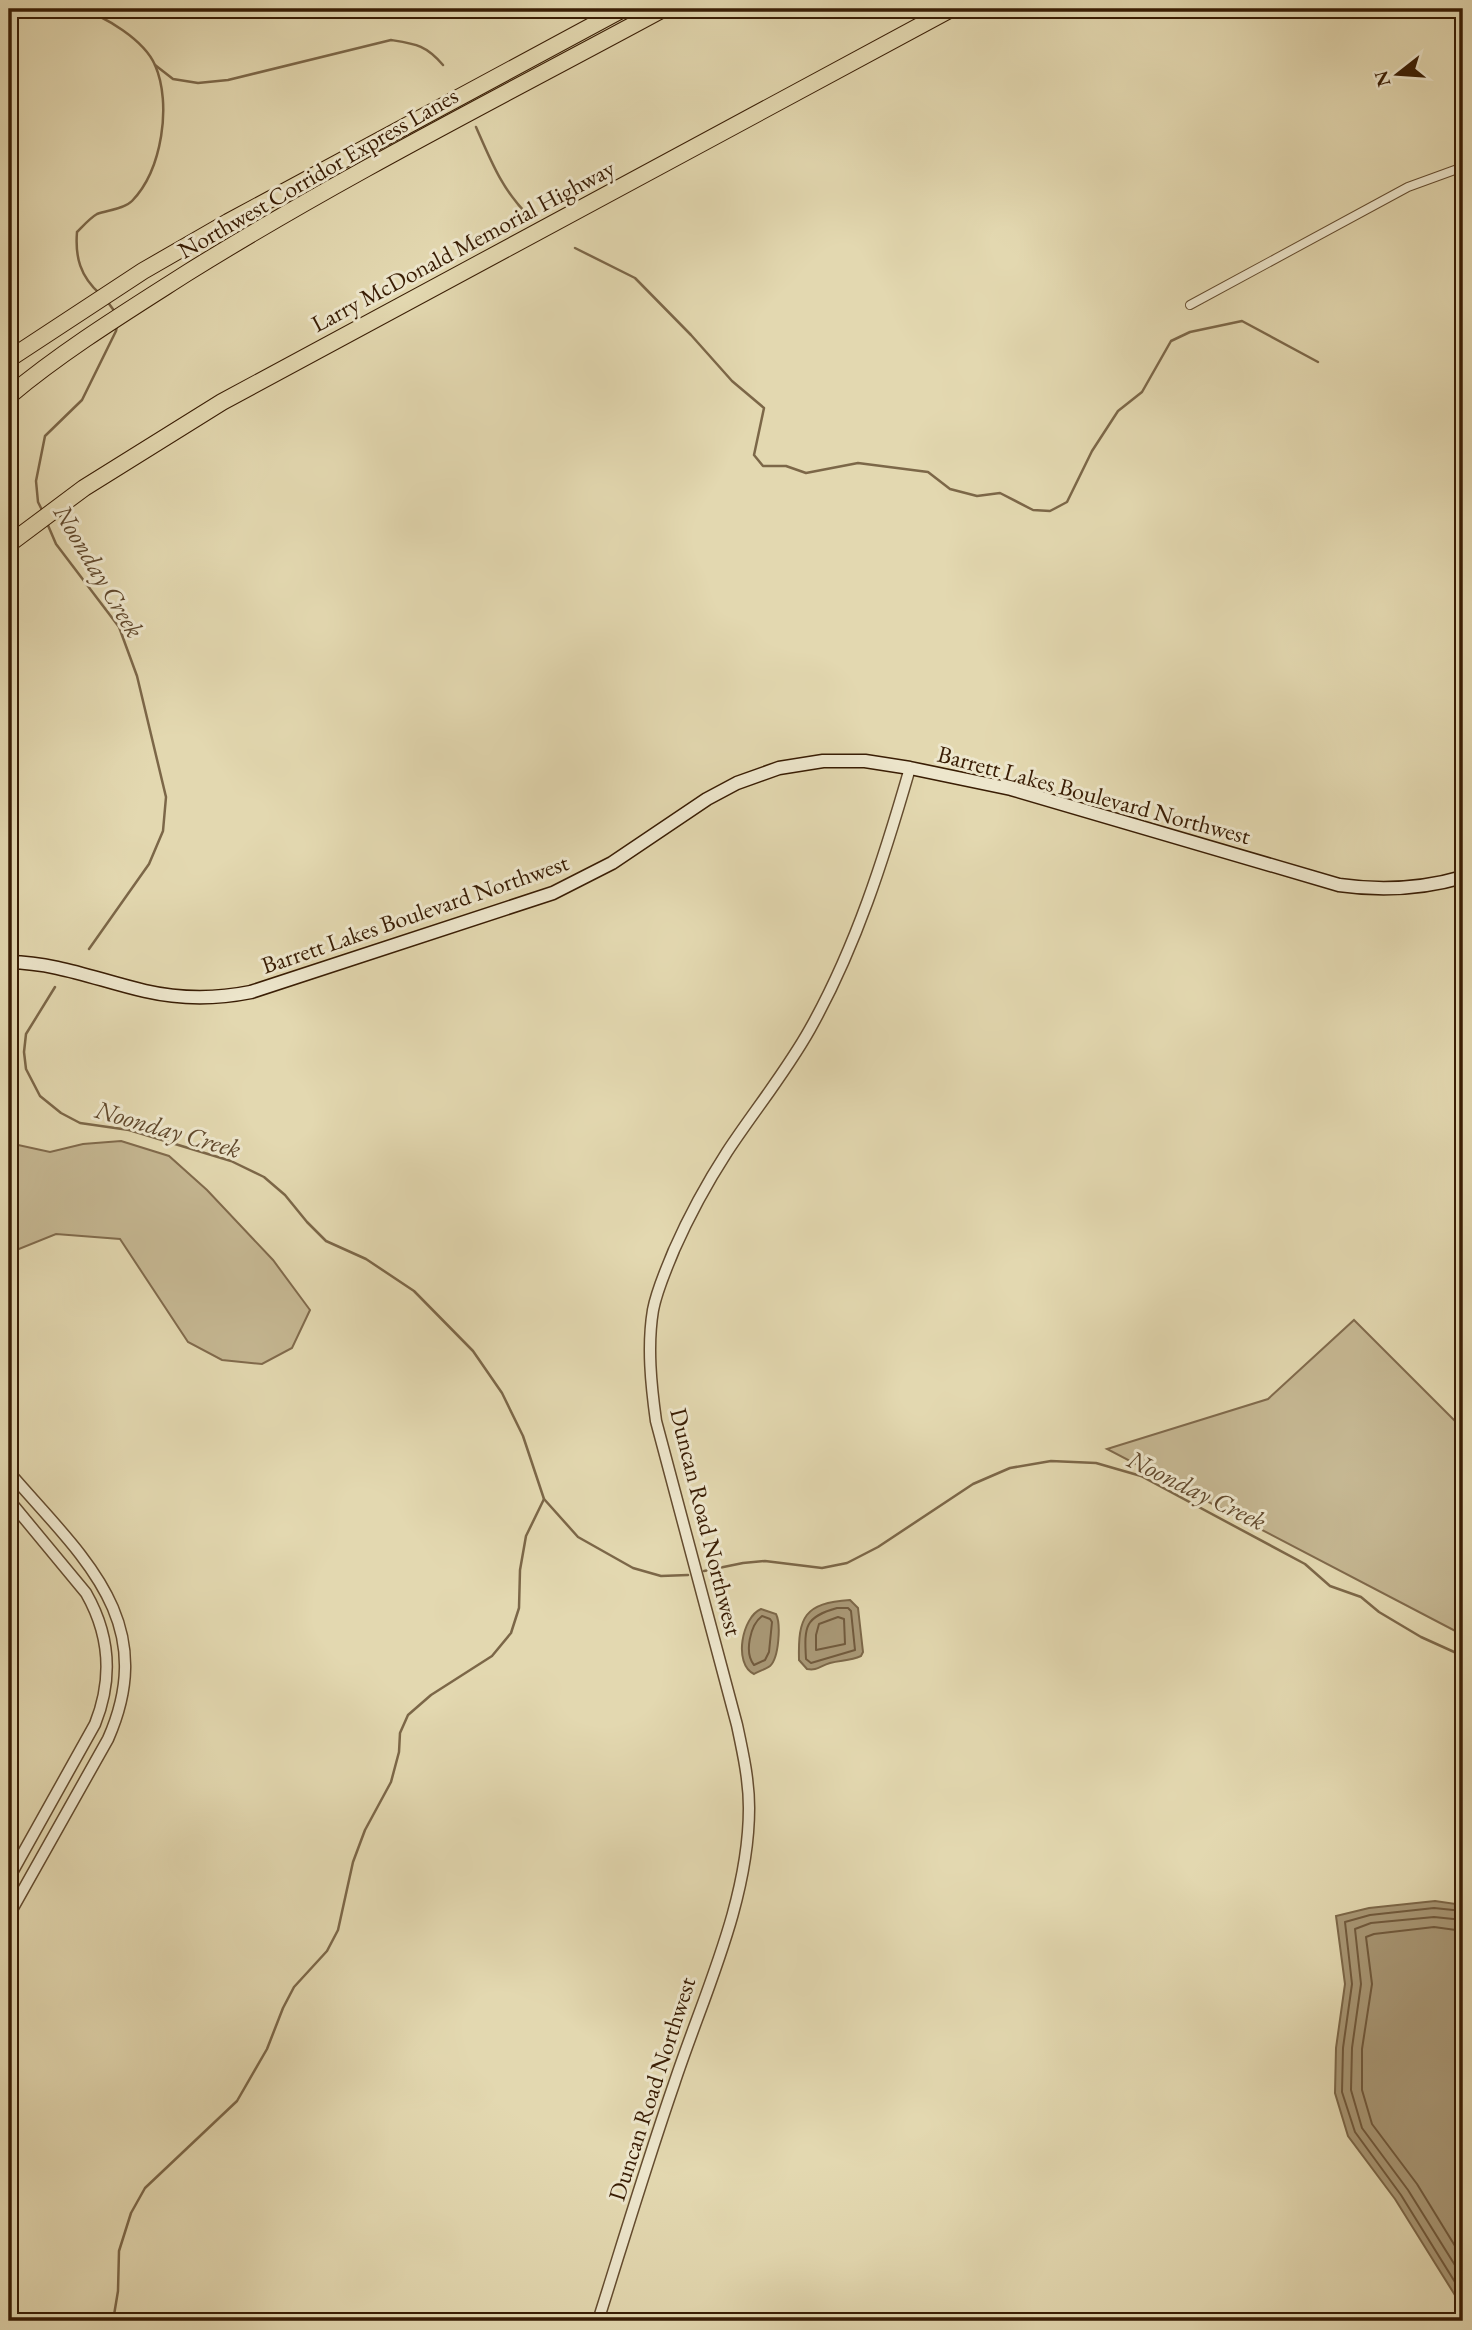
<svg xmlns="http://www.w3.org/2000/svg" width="1472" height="2330" viewBox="0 0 1472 2330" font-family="'EB Garamond',serif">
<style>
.green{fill:#c6b893;stroke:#806a4c;stroke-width:2}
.water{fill:#a99876;stroke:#7c6748;stroke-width:2}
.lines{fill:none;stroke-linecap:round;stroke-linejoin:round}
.shore{stroke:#715a3d;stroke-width:2}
.stream{stroke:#7c6748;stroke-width:2.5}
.minor-casing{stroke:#644c2f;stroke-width:10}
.tertiary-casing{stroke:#644c2f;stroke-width:13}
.secondary-casing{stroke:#391d04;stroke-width:15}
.motorway-casing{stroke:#391d04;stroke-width:18}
.minor{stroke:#ede6cc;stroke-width:8}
.tertiary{stroke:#ede6cc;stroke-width:10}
.secondary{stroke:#ede6cc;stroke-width:12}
.motorway{stroke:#e3d8b0;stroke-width:16}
.labels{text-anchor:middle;stroke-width:6;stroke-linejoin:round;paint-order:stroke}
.street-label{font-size:24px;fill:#391d04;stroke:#ede6cc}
.water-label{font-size:26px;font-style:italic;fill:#60482c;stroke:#ede6cc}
</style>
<rect width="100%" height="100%" fill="#e3d8b0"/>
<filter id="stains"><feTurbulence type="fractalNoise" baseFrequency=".00286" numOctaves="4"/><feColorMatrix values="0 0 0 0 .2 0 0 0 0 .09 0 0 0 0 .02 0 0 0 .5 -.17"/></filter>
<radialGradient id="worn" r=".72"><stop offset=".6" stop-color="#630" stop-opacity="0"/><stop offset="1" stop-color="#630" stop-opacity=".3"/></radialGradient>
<!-- green -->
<g class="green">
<path d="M121,1141L169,1156L207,1190L273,1260L310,1310L292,1348L262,1364L222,1360L188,1342L120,1239L56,1234L9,1253V1143L50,1152L83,1144Z"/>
<path d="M1354,1320L1463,1429V1635L1107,1449L1268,1399Z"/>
</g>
<!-- water -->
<g class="water">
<path d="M850,1600L858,1608L863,1652L861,1656C850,1661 841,1660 830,1663C820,1666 817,1671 807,1669L799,1660C798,1617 804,1603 850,1600Z"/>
<path d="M761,1609L776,1614C781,1624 779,1658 770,1666C766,1669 759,1671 754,1674C733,1664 742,1617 761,1609Z"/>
<path d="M1435,1901L1463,1905V2308L1395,2199L1348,2136L1335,2093L1336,2048L1345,1984L1336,1916L1369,1908Z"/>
</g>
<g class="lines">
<!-- shore -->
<g class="shore">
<path d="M837,1608H848L851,1611L855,1650L811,1663L806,1659C804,1626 805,1617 837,1608Z"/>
<path d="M762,1616L770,1619L772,1622L769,1652L765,1660L754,1665C744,1653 750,1625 762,1616Z"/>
<path d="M838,1617L844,1619L845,1644L816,1650V1635L819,1624Z"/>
<path d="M1463,1911L1434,1908L1370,1915L1345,1922L1352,1984L1343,2048L1342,2092L1355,2132L1401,2195L1463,2295"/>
<path d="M1463,1920L1434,1917L1371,1923L1355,1929L1361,1984L1352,2048L1351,2090L1362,2128L1408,2190L1463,2278"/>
<path d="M1463,1931L1434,1927L1374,1934L1366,1937L1372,1984L1362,2049V2090L1372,2124L1417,2184L1463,2259"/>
</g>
<!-- stream -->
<g class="stream">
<path d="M80,9C105,16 144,40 155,65C172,104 162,170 132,201C124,209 108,210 97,214C90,218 83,226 77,232C75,257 80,276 100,294"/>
<path d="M155,65L173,79L198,83L228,80L391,40C416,44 426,45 443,65"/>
<path d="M476,127C491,161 502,190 529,216"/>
<path d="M575,248L635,278L691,335L732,381L764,408L754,455L763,466H786L806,473L858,463L928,472L950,489L977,496L1000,493L1033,510L1050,511L1067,502L1092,451L1118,411L1142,392L1171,341L1190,332L1242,321L1318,362"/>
<path d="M107,301L115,312"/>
<path d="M42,510L38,502L36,481L45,436L82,400L116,331L117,326"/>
<path d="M47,523L56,544L119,627L137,676L166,797L163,831L149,864L89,949"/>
<path d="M55,987L26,1034L24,1052L26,1069L40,1096L61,1113L80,1123L129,1130L231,1161L264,1177L285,1195L307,1222L326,1241L366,1259L414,1291L473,1351L502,1393L523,1436L544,1499L578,1537L633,1568L661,1576L688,1575"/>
<path d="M704,1571L743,1563L765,1561L822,1568L847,1563L878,1547L973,1484L1010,1468L1051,1461L1096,1463L1141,1476L1305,1564L1330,1586L1361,1597L1379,1612L1421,1637L1463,1656"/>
<path d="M113,2321L118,2291L119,2251L131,2213L145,2188L237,2101L267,2049L283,2008L294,1987L327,1951L338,1930L353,1862L365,1830L391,1782L399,1752L400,1733L408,1715L431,1695L492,1656L511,1633L519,1608L520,1570L526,1536L544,1499"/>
</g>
<defs>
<path id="minor" d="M1190,305L1408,187L1463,167"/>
<g id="tertiary">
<path d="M9,1472C80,1555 161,1619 108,1739L9,1915"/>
<path d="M9,1500L86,1593C110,1635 113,1679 95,1724L9,1878"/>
<path d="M598,2321C623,2242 647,2162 674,2084C703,1996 749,1902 749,1808C749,1780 743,1753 737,1725L656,1421C651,1385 647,1346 653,1310C657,1289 666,1270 674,1250C689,1216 707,1183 727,1152C754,1111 786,1072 810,1029C856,947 884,858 910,768"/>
</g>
<path id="secondary" d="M9,962C59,963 97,980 145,991C180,999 216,999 251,992L553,893L612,863L707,799L737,783L779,768L823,761H865L910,768L1011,789L1339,885C1381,891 1422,889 1463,877"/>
<g id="motorway">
<path d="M9,359L143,271L228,222L623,9"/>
<path d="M9,396C64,350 126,312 187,273C341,177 504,95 663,9"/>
<path d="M9,544L84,488L222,402L951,9"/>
</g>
</defs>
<!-- minor casing -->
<use href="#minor" class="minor-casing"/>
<!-- tertiary casing -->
<use href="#tertiary" class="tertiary-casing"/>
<!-- secondary casing -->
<use href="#secondary" class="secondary-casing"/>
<!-- motorway casing -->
<use href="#motorway" class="motorway-casing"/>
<!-- minor -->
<use href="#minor" class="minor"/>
<!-- tertiary -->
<use href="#tertiary" class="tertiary"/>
<!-- secondary -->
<use href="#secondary" class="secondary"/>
<!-- motorway -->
<use href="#motorway" class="motorway"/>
</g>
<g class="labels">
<!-- street labels -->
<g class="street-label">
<text transform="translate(318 173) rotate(-30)" y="8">Northwest Corridor Express Lanes</text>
<text transform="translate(463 246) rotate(-28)" y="8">Larry McDonald Memorial Highway</text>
<text transform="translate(1094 795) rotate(15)" y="8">Barrett Lakes Boulevard Northwest</text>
<text transform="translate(415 914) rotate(-19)" y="8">Barrett Lakes Boulevard Northwest</text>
<text transform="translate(706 1522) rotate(76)" y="8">Duncan Road Northwest</text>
<text transform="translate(652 2089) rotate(-72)" y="8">Duncan Road Northwest</text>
</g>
<!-- water labels -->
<g class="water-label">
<text transform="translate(99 571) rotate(59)" y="9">Noonday Creek</text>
<text transform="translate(168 1129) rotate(16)" y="9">Noonday Creek</text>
<text transform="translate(1197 1490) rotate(26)" y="9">Noonday Creek</text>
</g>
</g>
<!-- margin -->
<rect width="1472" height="2330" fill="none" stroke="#e3d8b0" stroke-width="35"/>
<rect x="10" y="10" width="1451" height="2309" fill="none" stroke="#391d04" stroke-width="3.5"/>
<rect x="18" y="18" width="1437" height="2295" fill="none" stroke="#391d04" stroke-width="2"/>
<!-- north arrow -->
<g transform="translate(1398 74) rotate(253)" stroke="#ede6cc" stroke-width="5" paint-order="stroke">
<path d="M0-5L12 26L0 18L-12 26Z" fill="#391d04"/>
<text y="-10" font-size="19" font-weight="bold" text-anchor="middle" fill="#391d04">N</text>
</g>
<rect width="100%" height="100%" filter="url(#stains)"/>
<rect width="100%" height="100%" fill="url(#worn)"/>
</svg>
